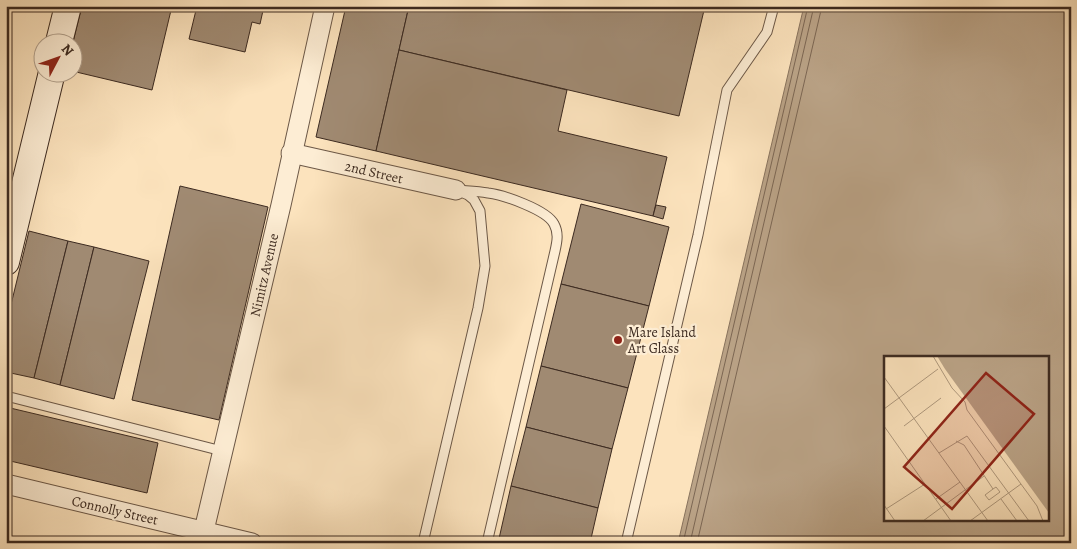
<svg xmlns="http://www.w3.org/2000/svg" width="1077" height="549" viewBox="0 0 1077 549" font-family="Alegreya,serif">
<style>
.water{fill:#bba488;stroke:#88735e;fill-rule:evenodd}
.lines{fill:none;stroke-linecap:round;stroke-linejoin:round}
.shore{stroke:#7c6754;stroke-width:1}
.building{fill:#a08a72;stroke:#3c2a20}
.lane-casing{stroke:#6c5847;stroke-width:11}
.street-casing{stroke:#6c5847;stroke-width:21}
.secondary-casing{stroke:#3c2a20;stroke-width:28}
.lane{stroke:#fdedd4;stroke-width:9}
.street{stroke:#fdedd4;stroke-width:19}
.secondary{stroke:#fdedd4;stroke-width:26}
.poi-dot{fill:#8f2418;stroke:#fdedd4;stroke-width:2}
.labels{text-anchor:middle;stroke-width:4.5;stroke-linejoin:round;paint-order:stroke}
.street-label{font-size:14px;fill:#3c2a20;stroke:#fdedd4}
.poi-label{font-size:14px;fill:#3c2a20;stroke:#fdedd4;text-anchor:start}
.inset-road{fill:none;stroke:#af997e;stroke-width:1}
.view{fill:#8f2418;fill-opacity:0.15;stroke:#8f2418;stroke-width:2.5}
.inset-edge{fill:none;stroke:#3c2a20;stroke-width:2.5}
</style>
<rect width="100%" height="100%" fill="#fce3bd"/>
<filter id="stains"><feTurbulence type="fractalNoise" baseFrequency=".004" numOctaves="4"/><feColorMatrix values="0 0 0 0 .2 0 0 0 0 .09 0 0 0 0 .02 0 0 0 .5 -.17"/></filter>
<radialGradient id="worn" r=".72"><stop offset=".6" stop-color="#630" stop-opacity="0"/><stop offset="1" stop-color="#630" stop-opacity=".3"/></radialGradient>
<!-- water -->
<path class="water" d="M804,6H1071V543H678ZM886,358H1048V520H886Z"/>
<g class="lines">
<!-- shore -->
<g class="shore">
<path d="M683,543L808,6"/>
<path d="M690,543L814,6"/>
<path d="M697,543L822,6"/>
</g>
</g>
<!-- building -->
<g class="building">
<path d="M82,6H172L152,90L72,71V46Z"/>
<path d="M197,6H264L260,24L252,22L245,52L189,39Z"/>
<path d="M346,6H409L376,151L316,137Z"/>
<path d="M409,6H705L679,116L399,50Z"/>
<path d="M399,50L567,90L558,131L667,157L653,216L376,151Z"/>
<path d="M180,186L268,207L219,420L132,400Z"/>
<path d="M581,204L669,227L649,306L561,284Z"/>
<path d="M656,205L666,207L663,219L653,216Z"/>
<path d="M29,231L68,241L34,378L6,372V325Z"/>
<path d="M68,241L94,247L60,385L34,378Z"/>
<path d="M94,247L149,261L114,399L60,385Z"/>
<path d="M561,284L649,306L628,388L541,366Z"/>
<path d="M541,366L628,388L612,449L526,427Z"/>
<path d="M6,407L158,443L147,493L6,460Z"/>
<path d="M526,427L612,449L598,508L511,486Z"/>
<path d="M511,486L598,508L590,543H498Z"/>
</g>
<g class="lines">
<defs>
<g id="lane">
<path d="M456,190C467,191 477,191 488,193C504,195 547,210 554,224C559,233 557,242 555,251L487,543"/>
<path d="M6,396L222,451"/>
<path d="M423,543L478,308L485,266L480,211L474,200L468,195L461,192"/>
<path d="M626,543L698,235L727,90L767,32L774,6"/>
</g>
<g id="street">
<path d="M291,153L456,190"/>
<path d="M6,484L252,543"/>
<path d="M201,543L281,205L325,6"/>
</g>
<g id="secondary">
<path d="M59,42L68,6"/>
<path d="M6,262L52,72"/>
</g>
</defs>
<!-- lane casing -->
<use href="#lane" class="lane-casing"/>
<!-- street casing -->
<use href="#street" class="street-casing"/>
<!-- secondary casing -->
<use href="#secondary" class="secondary-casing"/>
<!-- lane -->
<use href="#lane" class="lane"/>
<!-- street -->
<use href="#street" class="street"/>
<!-- secondary -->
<use href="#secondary" class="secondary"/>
</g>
<!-- markers -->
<circle class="poi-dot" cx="618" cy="340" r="5"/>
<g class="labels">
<!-- street labels -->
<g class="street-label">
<text transform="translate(374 172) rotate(13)" y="5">2nd Street</text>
<text transform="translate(264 275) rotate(-77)" y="5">Nimitz Avenue</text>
<text transform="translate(115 510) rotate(13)" y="5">Connolly Street</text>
</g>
<!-- poi labels -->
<g class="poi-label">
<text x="628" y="337">Mare Island<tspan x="628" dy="16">Art Glass</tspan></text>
</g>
</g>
<!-- overview -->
<g transform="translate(884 356)">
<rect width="165" height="165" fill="#fce3bd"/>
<path d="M53,0H165V157L61,13Z" fill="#bba488"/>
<path class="inset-road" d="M49,0L68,32L81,46L83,54L153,150L159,165M0,21L104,165M0,53L54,13M0,70L67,165M20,70L57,42M72,85L80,89L109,133L112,131L116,136L105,144L101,139L109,133M55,97L83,80L145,165M52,143L76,126M117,143L133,165M0,149L11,165M2,153L41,128M39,165L100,120M86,165L137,128"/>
<path class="view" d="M102,17L150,58L68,153L20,111Z"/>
<rect width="165" height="165" class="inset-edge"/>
</g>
<!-- margin -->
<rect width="1077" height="549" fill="none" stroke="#fce3bd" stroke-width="25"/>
<rect x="8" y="8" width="1062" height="534" fill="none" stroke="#3c2a20" stroke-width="2.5"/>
<rect x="12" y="12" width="1052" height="524" fill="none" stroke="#3c2a20"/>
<!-- north arrow -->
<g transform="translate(58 58) rotate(49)"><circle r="24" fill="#fdedd4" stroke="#b09f8c"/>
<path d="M0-4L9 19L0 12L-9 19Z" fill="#8f2418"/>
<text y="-8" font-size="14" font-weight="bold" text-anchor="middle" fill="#3c2a20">N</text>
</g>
<rect width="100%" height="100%" filter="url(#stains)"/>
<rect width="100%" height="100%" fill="url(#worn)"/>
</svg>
